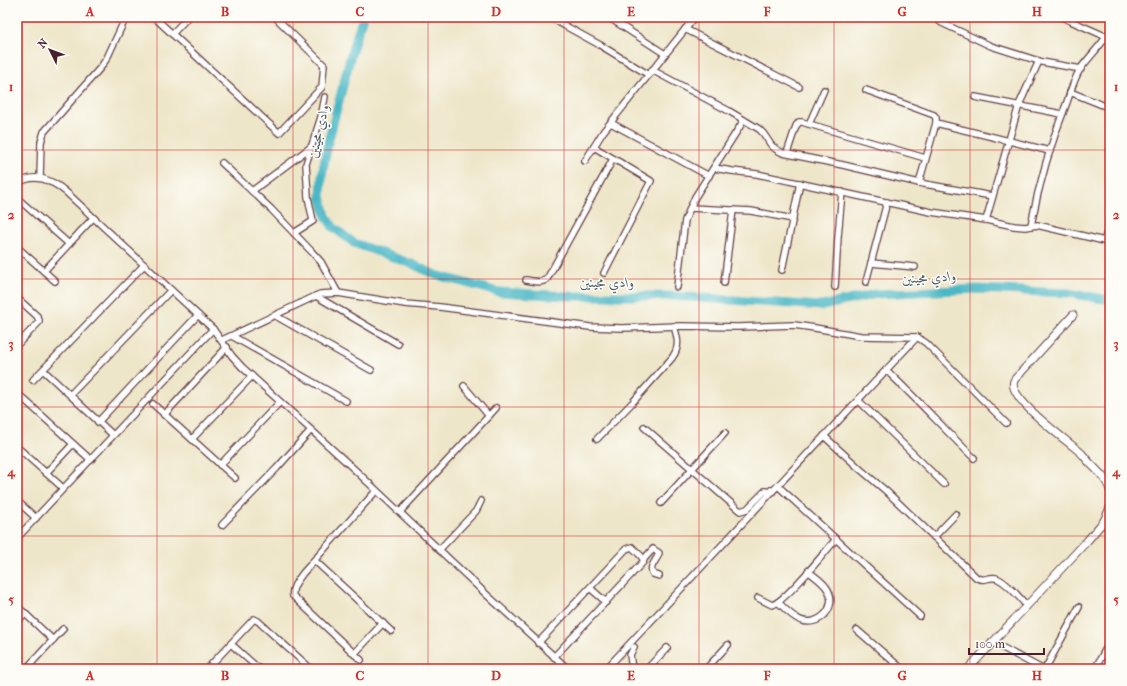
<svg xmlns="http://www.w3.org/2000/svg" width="1127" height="686" viewBox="0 0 1127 686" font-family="'IM FELL French Canon',Amiri,serif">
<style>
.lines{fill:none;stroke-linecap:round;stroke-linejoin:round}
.river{stroke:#4bb7c6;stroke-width:9}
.minor-casing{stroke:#633d43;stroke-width:8}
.tertiary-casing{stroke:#633d43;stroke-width:9}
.minor{stroke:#fff;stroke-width:5.5}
.tertiary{stroke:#fff;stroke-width:7}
.grid{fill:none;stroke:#d62828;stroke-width:1;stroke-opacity:0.55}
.labels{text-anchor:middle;stroke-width:3;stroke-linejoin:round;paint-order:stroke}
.water-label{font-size:14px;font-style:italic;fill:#4a5c69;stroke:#fdfcf7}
.neatline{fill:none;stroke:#d62828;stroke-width:1.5}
.grid-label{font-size:13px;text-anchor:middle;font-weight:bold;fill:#d62828}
</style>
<rect width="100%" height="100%" fill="#fdfcf7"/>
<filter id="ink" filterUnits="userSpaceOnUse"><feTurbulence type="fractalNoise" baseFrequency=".025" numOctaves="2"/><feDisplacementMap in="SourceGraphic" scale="8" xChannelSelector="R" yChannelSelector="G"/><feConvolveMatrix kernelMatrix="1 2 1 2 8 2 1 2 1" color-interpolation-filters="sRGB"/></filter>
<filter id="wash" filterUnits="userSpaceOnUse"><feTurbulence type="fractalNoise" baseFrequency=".012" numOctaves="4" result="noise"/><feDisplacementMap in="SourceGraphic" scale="16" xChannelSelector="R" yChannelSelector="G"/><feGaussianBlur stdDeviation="0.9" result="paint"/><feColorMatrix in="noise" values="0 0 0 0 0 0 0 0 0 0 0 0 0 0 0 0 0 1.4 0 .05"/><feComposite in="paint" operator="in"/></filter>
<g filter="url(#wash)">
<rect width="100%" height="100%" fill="#eee6c9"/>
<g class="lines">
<!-- river -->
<path class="river" d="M363,17L353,47L328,143L322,175L321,196L326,216L333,227L354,243L412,264L436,275L499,292L567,296H671L822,306L876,294L976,289L1068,293L1110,300"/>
</g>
</g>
<g filter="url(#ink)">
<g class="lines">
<defs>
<g id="minor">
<path d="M154,17L279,133L322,87L324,65L275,17"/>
<path d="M549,17L600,45L649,75"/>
<path d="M608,17L665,54"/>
<path d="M939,17V21L942,23L991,46L1042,62L1081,69"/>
<path d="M1062,17L1107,37"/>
<path d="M685,29L799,87"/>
<path d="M172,34L188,17"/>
<path d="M652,70L729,111L759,129C771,139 765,145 783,153L843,165L919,183L992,196"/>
<path d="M866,90L934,115L936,118V123L919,183"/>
<path d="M1070,92L1110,108"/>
<path d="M975,97L1062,114"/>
<path d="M611,123L709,176"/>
<path d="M936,123L1050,151"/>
<path d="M809,124L824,90"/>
<path d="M594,147L651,181L604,273"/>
<path d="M787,153L796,126L799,122H802L925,158"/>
<path d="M585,161L603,132L695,17"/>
<path d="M222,163L271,209L312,252L321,262L338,293"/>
<path d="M714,168L732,171L757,174L931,212L986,220L1014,226L1025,227L1037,225L1092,238L1104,241L1110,240"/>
<path d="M40,178L41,142L44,132L101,67L107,58L126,17"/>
<path d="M17,184C34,172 52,180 66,192L213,329L232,356L242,367L354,469L487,595L568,669"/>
<path d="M252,191L311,147"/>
<path d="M17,198L69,244"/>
<path d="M690,208L751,211L793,219"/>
<path d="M986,220L1019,105L1039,61"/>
<path d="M1031,225C1039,184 1051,142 1067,102C1071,91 1074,78 1081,68C1090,56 1101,45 1110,32"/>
<path d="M294,233L313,221L308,197L306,164L321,117L325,97"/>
<path d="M1104,241L1110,224"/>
<path d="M17,247L55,281"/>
<path d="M871,263L915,267"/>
<path d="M782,270L800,183"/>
<path d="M44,271L93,218"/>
<path d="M526,280C533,281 541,284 547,279L613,159"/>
<path d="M866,282L887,202"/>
<path d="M724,283L733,210"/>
<path d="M677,287L685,220L695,197L744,120"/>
<path d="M835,287L838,237L842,192"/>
<path d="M316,296L398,344"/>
<path d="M17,298L37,316L39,320V322L17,345"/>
<path d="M276,316L371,370"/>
<path d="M232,336L346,401"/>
<path d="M222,340L320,294L338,293L405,304L440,307L590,327L622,328L680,326L738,327L794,325L815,328L861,336L917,337L926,343L1006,423"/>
<path d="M43,370L113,435"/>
<path d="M886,370C916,398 944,429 974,458"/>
<path d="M33,380L144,265"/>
<path d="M464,386L489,416"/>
<path d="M17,393L91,460"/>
<path d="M70,395L171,290"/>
<path d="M858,400L944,484"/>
<path d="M153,404L235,478"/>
<path d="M164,415L227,347"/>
<path d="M98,422L198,315"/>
<path d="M644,427L740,511L747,509L765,491L769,492L771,490L772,492"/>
<path d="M824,436L860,469L886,491L977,578C986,582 988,576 996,578C1006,581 1020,598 1027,606"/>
<path d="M192,439L252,376"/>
<path d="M597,439L632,403L672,358C680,347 678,339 674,326"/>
<path d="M17,447L63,488"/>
<path d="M220,465L280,402"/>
<path d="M46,473L73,444"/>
<path d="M778,486L920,616"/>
<path d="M17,501L36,518"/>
<path d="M661,503L725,433"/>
<path d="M400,512L496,408"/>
<path d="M222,525L277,468L311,430"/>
<path d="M934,537L956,514"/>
<path d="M17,538L213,329"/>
<path d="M439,550L476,511L481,501"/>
<path d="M644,559L653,549L659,553C657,561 648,566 653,574L659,576"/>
<path d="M314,560L391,631"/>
<path d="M590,588L606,602"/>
<path d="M758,598L772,605C785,602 825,552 836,539"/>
<path d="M778,602C785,609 791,616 800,620C818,628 838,608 828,590C824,582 815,577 808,571"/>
<path d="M17,606L53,640"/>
<path d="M17,622L25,613"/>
<path d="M857,630L902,669"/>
<path d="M992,642L1042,669"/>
<path d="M538,643L626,549L632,547L641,556L644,560L643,562L554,657"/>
<path d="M231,644L259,669"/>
<path d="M354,654L383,623"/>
<path d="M361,660L293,596C291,588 298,580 303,573L376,491"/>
<path d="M26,669L63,629"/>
<path d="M207,669L254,619L258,621L311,669"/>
<path d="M606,669L917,337"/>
<path d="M632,669L630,655L634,647"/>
<path d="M647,669L667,648"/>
<path d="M706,669L728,645"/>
<path d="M1045,669L1079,607"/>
<path d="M1095,669L1110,641"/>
</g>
<g id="tertiary">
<path d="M1073,315L1015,379C1002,395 1068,441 1080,452C1083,454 1085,458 1088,461C1096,470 1107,478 1110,490"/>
<path d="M968,669L1087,541L1104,521L1110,508"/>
</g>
</defs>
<!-- minor casing -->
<use href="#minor" class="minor-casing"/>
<!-- tertiary casing -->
<use href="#tertiary" class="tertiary-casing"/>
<!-- minor -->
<use href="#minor" class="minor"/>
<!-- tertiary -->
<use href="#tertiary" class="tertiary"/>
</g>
</g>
<!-- grid -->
<path class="grid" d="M157,17V669M293,17V669M428,17V669M564,17V669M699,17V669M834,17V669M970,17V669M17,150H1110M17,279H1110M17,407H1110M17,536H1110"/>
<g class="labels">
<!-- water labels -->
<g class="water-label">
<text transform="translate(318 131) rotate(-77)" y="5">وادي مجينين</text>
<text transform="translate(929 277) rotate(-3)" y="5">وادي مجينين</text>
<text x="607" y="287">وادي مجينين</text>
</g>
</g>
<!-- margin -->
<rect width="1127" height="686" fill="none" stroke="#fdfcf7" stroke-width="44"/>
<!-- north arrow -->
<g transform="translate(50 50) rotate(312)" stroke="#fdfcf7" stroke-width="3" paint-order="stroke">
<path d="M0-3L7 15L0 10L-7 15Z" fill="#4a1f2b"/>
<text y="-6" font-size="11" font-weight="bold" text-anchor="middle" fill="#4a1f2b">N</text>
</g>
<!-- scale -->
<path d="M969 648v6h75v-6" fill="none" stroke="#4a1f2b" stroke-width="2"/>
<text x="975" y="648" font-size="12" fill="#4a1f2b" stroke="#fdfcf7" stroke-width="3" paint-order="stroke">100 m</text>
<rect x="22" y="22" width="1083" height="642" class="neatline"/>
<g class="grid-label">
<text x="90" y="16">A</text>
<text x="225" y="16">B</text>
<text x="360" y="16">C</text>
<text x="496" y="16">D</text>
<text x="631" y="16">E</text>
<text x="767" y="16">F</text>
<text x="902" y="16">G</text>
<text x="1037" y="16">H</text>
<text x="11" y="91">1</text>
<text x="1116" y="91">1</text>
<text x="11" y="219">2</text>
<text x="1116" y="219">2</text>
<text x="11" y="348">3</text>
<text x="1116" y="348">3</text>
<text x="11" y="476">4</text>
<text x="1116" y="476">4</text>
<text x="11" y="604">5</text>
<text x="1116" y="604">5</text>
<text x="90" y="680">A</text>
<text x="225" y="680">B</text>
<text x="360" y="680">C</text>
<text x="496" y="680">D</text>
<text x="631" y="680">E</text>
<text x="767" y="680">F</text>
<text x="902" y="680">G</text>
<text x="1037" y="680">H</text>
</g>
</svg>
